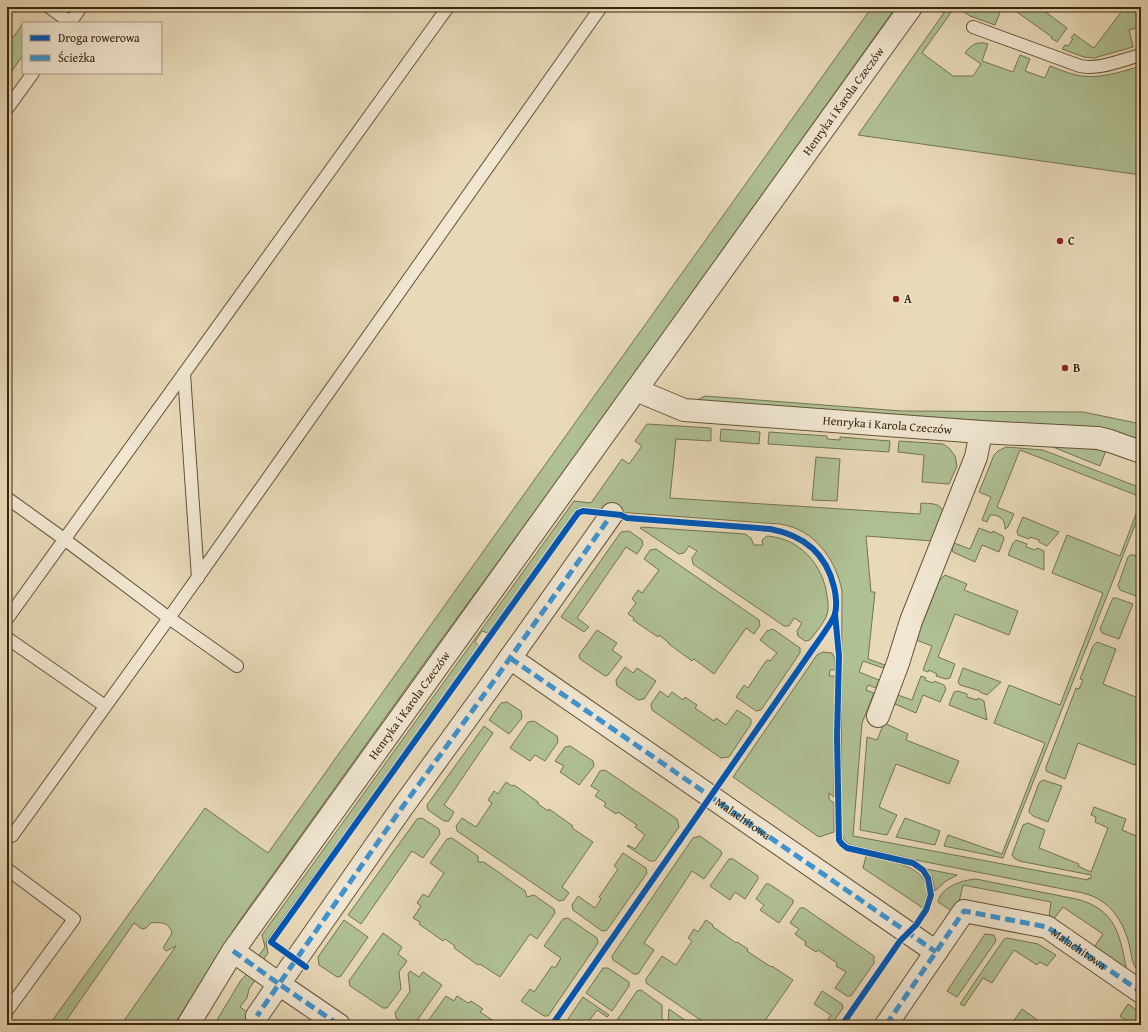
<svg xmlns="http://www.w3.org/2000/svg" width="1148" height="1032" viewBox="0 0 1148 1032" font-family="'Gentium Book Plus',serif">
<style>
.green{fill:#afc094;stroke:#747350}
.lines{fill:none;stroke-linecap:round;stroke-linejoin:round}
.lane-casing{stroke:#645338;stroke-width:14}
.street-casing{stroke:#645338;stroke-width:24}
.lane{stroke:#f0e6d1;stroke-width:12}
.street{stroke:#f0e6d1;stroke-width:22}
.quiet{stroke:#3e95d2;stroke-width:5;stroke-dasharray:10 5;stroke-linecap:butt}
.cycleway-casing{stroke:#f0e6d1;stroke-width:8}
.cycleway{stroke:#0057b8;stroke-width:6}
.poi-dot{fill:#8f2418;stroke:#f0e6d1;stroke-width:1.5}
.labels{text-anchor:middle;stroke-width:3;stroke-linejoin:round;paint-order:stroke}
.street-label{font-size:12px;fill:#38260d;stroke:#f0e6d1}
.poi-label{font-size:12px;font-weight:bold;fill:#38260d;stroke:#f0e6d1;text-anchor:start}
</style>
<rect width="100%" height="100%" fill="#e8d9b8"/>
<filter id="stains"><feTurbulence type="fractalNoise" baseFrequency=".005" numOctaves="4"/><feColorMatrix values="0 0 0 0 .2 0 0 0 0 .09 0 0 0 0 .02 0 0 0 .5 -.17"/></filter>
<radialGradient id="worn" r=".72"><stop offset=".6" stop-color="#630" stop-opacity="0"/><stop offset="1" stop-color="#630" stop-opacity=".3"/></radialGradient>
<!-- green -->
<g class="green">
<path d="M872,7H896L568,466L435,648L240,920L174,1025H121L176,946L166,951L163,948L172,933C169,922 161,922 151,923L146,928L142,929L134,923L63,1025H49L205,808L268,853Z"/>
<path d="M948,7H955L922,53L953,76H973L981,64L965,53C971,44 978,41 988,44L982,61L1013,72L1020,55L1030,59L1025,71L1045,78L1050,66C1058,69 1067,73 1076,75C1098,80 1120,72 1141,66V175L858,135Z"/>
<path d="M957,7H997L1001,10L995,25L970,16Z"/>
<path d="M1010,7H1039L1067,28L1057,42L1051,38L1052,37Z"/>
<path d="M1125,7H1141V27L1129,30L1133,47L1094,58L1084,57L1062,49L1065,45L1068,46L1073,39L1071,38L1074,34L1094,48Z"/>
<path d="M23,23V55L7,78V46Z"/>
<path d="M705,396L902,411L1083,412L1141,424V441L1112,430L1106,429L695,401Z"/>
<path d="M647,424L711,428V441L676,439L670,498L920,514L921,503C930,504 939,502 943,511L933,541L866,536L871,592H875L868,659L885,665L883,668L863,661L859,672L879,680L876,688L868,685L866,690L874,693L862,723L853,836L1088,880V878L1091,879V875L1019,861L1014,858L1012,855L1023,825L1028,823L1045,830L1039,848L1079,864L1078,866L1091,872L1108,828L1095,822L1096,817L1091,815L1094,807L1126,819L1122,830L1141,838V973C1132,967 1132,958 1130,948C1124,922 1111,900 1083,893L921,861L851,845C843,841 842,836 841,827L842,591C836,559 814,529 780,524L577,509L488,633L482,631L475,642L479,646L266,942L268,953L263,960L258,957L265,947L262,935L574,501L591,503L622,459L629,464L642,446L635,441Z"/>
<path d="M721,429L760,432L759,444L720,441Z"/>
<path d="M769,432L827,436V439L840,440V437L890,441L889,452L768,444Z"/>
<path d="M899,441L943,444L949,448L955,456L957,466L949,484L922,482L924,455L898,452Z"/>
<path d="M1048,445L1106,450L1100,466Z"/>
<path d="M1006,447L1043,450L1141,488V497L1020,450L997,507L1014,514L1008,527L1005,529C1006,520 999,514 990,515L987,522L982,520L991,497L979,492L994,455L998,451Z"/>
<path d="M816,457L840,459L837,501L812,500Z"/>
<path d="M1141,501V510L1003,858L944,846L948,835L1002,854L1045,743L994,723L1009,685L1060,705L1103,593L1052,573L1067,535L1120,556Z"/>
<path d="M1023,517L1059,532L1047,546L1039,542V540L1030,537L1029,539L1018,535L1017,531Z"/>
<path d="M642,527L745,534L751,538L754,545H763L762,540L767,536C799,538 823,564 827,596C828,601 829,609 827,614C825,622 815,633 810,640L805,641L798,636L797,631L802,623L794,618L789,626H784L693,564L692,558L697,551L689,546L684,553L679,554L640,528Z"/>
<path d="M979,528L992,533L993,531L1003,536L1004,539L999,552L982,545L975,562L953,552L952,548L954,543L970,549Z"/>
<path d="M629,531L642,540L643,545L637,554L626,547L577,618L589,627L584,632L561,617L621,532Z"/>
<path d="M1016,540L1027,544L1026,547L1035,550L1037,548L1044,551V570L1008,555L1013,543Z"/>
<path d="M656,549L759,620L760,625L754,634L746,628L714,674L694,659L692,661L669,644V643L659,635L658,637L633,620L634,618L628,614L636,603L632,599L638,590L642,593L659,570L644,559L650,550Z"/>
<path d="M1130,555H1134L1141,558V584L1136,596L1120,590L1118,585L1128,557Z"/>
<path d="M945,575L967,584L964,590L1018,611L1009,635L955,614L938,657L955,664L950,678L946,679L936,676L937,674L929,670L928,672L923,670L932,646L916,640L939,581Z"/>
<path d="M1113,598H1116L1133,604L1119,639L1102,633L1100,629L1112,600Z"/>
<path d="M773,629L800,648V653L761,710L756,711L736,697L744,685L748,688L766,661L768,660L770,661L777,653L760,640L767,631Z"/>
<path d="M597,630L617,643L612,650L622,657L608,675L605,676L580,659L579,655Z"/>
<path d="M1097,642L1116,649L1103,684L1141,699V762L1137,761L1135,765L1078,743L1065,779L1048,772L1046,771V767L1076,688L1079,689L1083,680L1080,679L1093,646Z"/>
<path d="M823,652L832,653L835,658V670H830L829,676H835L834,797L829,793V799L834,803V832L819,837L733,777L817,655Z"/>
<path d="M625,667L633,673L637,668L656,681L644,699L638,700L617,686L616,680Z"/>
<path d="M963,668L1001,682L987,695L980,692V691L960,685L958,682Z"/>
<path d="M921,676L926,678L925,680L933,683L934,681L944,685L946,689L940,702L923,695L916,713L895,704L893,700L895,694L912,700Z"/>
<path d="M660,691L668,697L672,692L683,700L685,697L697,705L695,708L714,721L716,718L726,725L737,710L751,719V724L729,757L721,758L652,710L651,704Z"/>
<path d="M958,691L967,694V697L977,700L978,698L984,701L987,720L949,705L954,692Z"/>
<path d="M507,702L521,711L522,718L509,734L489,720L501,703Z"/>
<path d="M534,721L557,736L558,742L545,761L535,755L530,761L510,748L528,722Z"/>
<path d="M884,723L908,734L906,740L959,761L949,784L896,764L879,807L897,815L887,835L860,830L867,737L877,740Z"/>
<path d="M484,726L493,733L444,805L454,812L449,821H444L428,810L427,805Z"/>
<path d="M570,746L593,761L594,766L579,785L560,772L564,766L555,761L565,747Z"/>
<path d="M605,770L677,819L679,827L655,861H650L627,846L628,845L635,849L645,835L635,827L637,825L618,812L616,814L604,806L606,803L595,796L599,791L591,786L600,771Z"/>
<path d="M1043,780L1062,786L1048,822L1033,816L1029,812V810L1039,783Z"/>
<path d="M506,782L512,786L514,785L538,802V804L548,811L549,809L573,826L572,828L593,842L562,887L569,893L564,900L559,901L457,831L456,826L462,818L476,827L492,803L488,800L494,791L498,794Z"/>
<path d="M422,818L439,829L440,834L423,858L412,851L361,924L348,915L417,819Z"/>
<path d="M905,818L940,831L935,845L896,837Z"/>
<path d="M700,836L721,851L722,854L704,879L692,871L644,943L654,950L638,974H634L613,960L612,956L693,838Z"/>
<path d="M452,838L478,856V862H484L525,891L527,897L534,895L554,909L555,913L537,939L530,934L500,977L480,964L478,965L454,948L455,946L445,939L443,941L419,924L420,922L413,918L421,906L417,903L423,894L428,897L444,873L430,863L447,839Z"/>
<path d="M623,853L646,868L647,873L607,930L602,931L573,910L572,905L578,896L595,908L601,899L599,897L618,869L614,866Z"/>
<path d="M866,856C893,862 942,867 923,908L863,868Z"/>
<path d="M729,859H733L758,876V879L745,899L735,892L730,900L710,886Z"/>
<path d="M926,869L957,875L946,881L935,891L932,877Z"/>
<path d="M976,879L1076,899C1117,909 1120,936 1127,972L1095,948V946L1103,934L1063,907L1053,920L1049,917L1051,902L963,885L959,902L953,912L938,902C941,887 962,880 976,879Z"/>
<path d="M766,884H769L793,900V903L779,923L760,910L764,905L756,899Z"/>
<path d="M800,908H804L874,956V963L851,996H847L835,988L846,972L836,966L837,963L818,950L816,952L805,945L806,942L795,934L799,929L790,923Z"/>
<path d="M568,918L597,938L598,943L548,1016H544L521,1001L530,989L534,992L552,966L555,968L561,958L544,946L563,919Z"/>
<path d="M344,920L368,937L341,976L337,977L319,965L318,957Z"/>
<path d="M706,920L713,925L712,926L736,943L737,942L748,949L747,951L771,967L772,966L793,980L762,1025H708L646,983V979L662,956L676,965L692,941L688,938L694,929L698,932Z"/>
<path d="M383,933L402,947L398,954L407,961L399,972L401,989L387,1008H383L350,986L349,981Z"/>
<path d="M985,934L994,935L996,941L957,997L947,991Z"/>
<path d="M1007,938L1038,944L1056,955L1047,966L1040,962L1037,965L1014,950L992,983L983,978L964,1006L960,1004L1004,939Z"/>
<path d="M603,968H608L629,982V986L612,1011L586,993Z"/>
<path d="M410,971L419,977L423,972L442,985L414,1025H407L396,1018L395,1013L410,991L408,974Z"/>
<path d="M248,973L255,980L249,989L247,998L240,1007L262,1023L260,1025H214L241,980Z"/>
<path d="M641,990L662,1005V1019L668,1022L669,1009L692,1025H618L615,1023L637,991Z"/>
<path d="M822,991L842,1004L843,1008L831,1025H824L831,1015L814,1004Z"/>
<path d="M446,996L454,1001L457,996L468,1003L471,1001L483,1009L480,1012L500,1025L502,1022L506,1025H425Z"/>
<path d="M583,997L609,1015L607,1017L597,1010L586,1025H564Z"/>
<path d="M1128,1004L1141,1013V1025H1125L1127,1021L1120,1016Z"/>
<path d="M1022,1009L1043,1024L1045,1025H1011Z"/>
</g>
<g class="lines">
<defs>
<g id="lane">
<path d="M49,7L70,22"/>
<path d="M70,23L81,7"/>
<path d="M973,27L1080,66C1100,70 1121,60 1141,55"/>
<path d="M7,109L33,73"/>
<path d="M184,374L198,578"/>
<path d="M7,498L64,539L169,618L601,7"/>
<path d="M7,619L448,7"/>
<path d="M7,638L105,706"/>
<path d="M7,832L12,836L169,618L237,666"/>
<path d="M7,869L74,919L7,1011"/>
</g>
<g id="street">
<path id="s1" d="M636,390L684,410L981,432L1098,438L1110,441L1141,452"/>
<path d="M510,658L936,952"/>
<path d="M878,716L898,663L911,621L976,457L981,432"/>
<path d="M233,951L279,984L257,1016"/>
<path id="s2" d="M188,1025L233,951L911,7"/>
<path d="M339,1025L279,984L401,809L491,685L612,514"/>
<path id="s3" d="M886,1025L964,911L1047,927L1141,992"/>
</g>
</defs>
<!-- lane casing -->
<use href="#lane" class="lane-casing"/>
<!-- street casing -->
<use href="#street" class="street-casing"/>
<!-- lane -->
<use href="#lane" class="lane"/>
<!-- street -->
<use href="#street" class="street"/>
<!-- quiet -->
<g class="quiet">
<path id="s4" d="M510,658L936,952"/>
<path d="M233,951L279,984L257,1016"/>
<path d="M339,1025L279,984L401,809L491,685L612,514"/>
<path d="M886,1025L964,911L1047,927L1141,992"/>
</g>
<defs>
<g id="cycleway">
<path d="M835,614L839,656L837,736L839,840L842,844L847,848L913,863L923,870L928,878L931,895L926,910L916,925L900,941L842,1025"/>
<path d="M306,967L271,942L578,513L583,511L621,515L627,518L770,529C803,535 826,553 834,587C836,594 837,607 835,614C833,621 817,643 812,650L552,1025"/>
</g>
</defs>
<!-- cycleway casing -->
<use href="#cycleway" class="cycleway-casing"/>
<!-- cycleway -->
<use href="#cycleway" class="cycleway"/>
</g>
<!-- markers -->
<g class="poi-dot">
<circle cx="1060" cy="241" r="4"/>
<circle cx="896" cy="299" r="4"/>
<circle cx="1065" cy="368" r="4"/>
</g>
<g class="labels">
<!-- street labels -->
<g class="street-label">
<text dy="4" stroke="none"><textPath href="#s2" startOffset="1133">Henryka i Karola Czeczów</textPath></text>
<text dy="4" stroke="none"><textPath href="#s1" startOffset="256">Henryka i Karola Czeczów</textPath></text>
<text dy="4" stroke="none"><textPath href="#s2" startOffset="389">Henryka i Karola Czeczów</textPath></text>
<text dy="4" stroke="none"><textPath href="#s4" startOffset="283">Malachitowa</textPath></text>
<text dy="4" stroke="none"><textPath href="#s3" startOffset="261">Malachitowa</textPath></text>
</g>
<!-- poi labels -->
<g class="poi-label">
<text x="1068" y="245">C</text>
<text x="904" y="303">A</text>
<text x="1073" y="372">B</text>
</g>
</g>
<!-- margin -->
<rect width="1148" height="1032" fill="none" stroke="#e8d9b8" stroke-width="24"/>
<rect x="8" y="8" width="1132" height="1016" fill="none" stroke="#38260d" stroke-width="2"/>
<rect x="12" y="12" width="1124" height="1008" fill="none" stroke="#38260d"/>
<!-- legend -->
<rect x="22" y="22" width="140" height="52" fill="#f0e6d1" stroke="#a69983"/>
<rect x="30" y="35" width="20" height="6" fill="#0057b8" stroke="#a69983"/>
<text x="58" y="42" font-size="12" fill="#38260d">Droga rowerowa</text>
<rect x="30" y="55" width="20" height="6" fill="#3e95d2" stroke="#a69983"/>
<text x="58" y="62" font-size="12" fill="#38260d">Ścieżka</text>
<rect width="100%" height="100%" filter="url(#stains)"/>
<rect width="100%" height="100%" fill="url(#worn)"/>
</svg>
